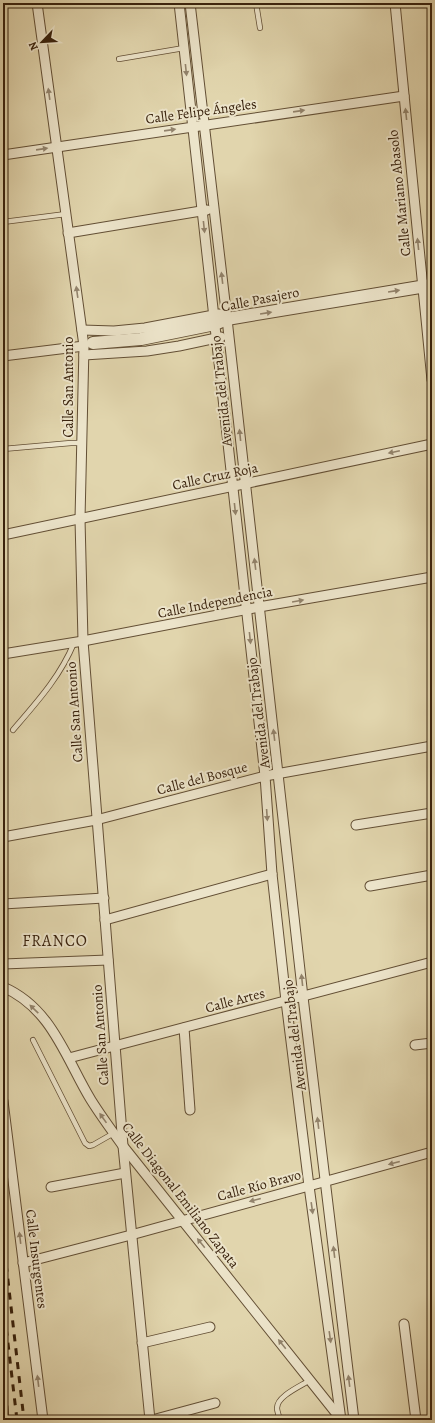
<svg xmlns="http://www.w3.org/2000/svg" width="435" height="1423" viewBox="0 0 435 1423" font-family="Alegreya,serif">
<style>
.lines{fill:none;stroke-linecap:round;stroke-linejoin:round}
.service-casing{stroke:#634f35;stroke-width:6}
.minor-casing{stroke:#634f35;stroke-width:11}
.tertiary-casing{stroke:#634f35;stroke-width:14}
.service{stroke:#ece4ca;stroke-width:4.5}
.minor{stroke:#ece4ca;stroke-width:9}
.tertiary{stroke:#ece4ca;stroke-width:12}
.rail{stroke:#39220d;stroke-width:3;stroke-dasharray:7 7;stroke-linecap:butt}
.oneway{fill:#92836c}
.labels{text-anchor:middle;stroke-width:4;stroke-linejoin:round;paint-order:stroke}
.street-label{font-size:14px;fill:#39220d;stroke:#ece4ca}
.quarter-label{font-size:16px;letter-spacing:1px;fill:#39220d;stroke:#ece4ca}
</style>
<rect width="100%" height="100%" fill="#e1d5ad"/>
<filter id="stains"><feTurbulence type="fractalNoise" baseFrequency=".005" numOctaves="4"/><feColorMatrix values="0 0 0 0 .2 0 0 0 0 .09 0 0 0 0 .02 0 0 0 .5 -.17"/></filter>
<radialGradient id="worn" r=".72"><stop offset=".6" stop-color="#630" stop-opacity="0"/><stop offset="1" stop-color="#630" stop-opacity=".3"/></radialGradient>
<g class="lines">
<defs>
<g id="service">
<path d="M256,3L260,28"/>
<path d="M119,59L184,48"/>
<path d="M3,222L66,214"/>
<path d="M3,449L71,443H82"/>
<path d="M13,730C37,702 60,677 74,643"/>
<path d="M33,1040L85,1143L89,1146L93,1145L114,1133"/>
<path d="M280,1420C279,1416 277,1411 277,1408C277,1396 301,1386 310,1380"/>
</g>
<g id="minor">
<path d="M37,3L84,346L80,519L83,641L123,1146L150,1420"/>
<path d="M179,3L265,776L272,874L286,1001L309,1186L341,1420"/>
<path d="M190,3L227,319L303,997L354,1420"/>
<path d="M395,3L432,380"/>
<path d="M3,155L404,96"/>
<path d="M68,233L207,210"/>
<path d="M82,330L114,331L145,328L219,314"/>
<path d="M84,355L147,351L179,346L221,337"/>
<path d="M3,356L84,346"/>
<path d="M3,535L432,444"/>
<path d="M3,654L83,641L259,607L432,577"/>
<path d="M356,825L432,813"/>
<path d="M3,837L96,820L265,776L432,746"/>
<path d="M370,886L432,875"/>
<path d="M3,904L104,898"/>
<path d="M105,920L272,874"/>
<path d="M3,964L108,960"/>
<path d="M3,987C52,1008 66,1059 91,1100C101,1116 112,1131 123,1146L340,1418"/>
<path d="M184,1028L190,1110"/>
<path d="M415,1045L432,1043"/>
<path d="M69,1058L432,962"/>
<path d="M3,1101L43,1420"/>
<path d="M51,1187L125,1173"/>
<path d="M23,1263L131,1235L432,1152"/>
<path d="M404,1324L416,1420"/>
<path d="M142,1343L210,1327"/>
<path d="M3,1407L4,1420"/>
<path d="M152,1420L215,1403"/>
</g>
<path id="tertiary" d="M93,343L141,339L215,324L227,319L432,285"/>
</defs>
<!-- service casing -->
<use href="#service" class="service-casing"/>
<!-- minor casing -->
<use href="#minor" class="minor-casing"/>
<!-- tertiary casing -->
<use href="#tertiary" class="tertiary-casing"/>
<!-- service -->
<use href="#service" class="service"/>
<!-- minor -->
<use href="#minor" class="minor"/>
<!-- tertiary -->
<use href="#tertiary" class="tertiary"/>
<!-- rail -->
<g class="rail">
<path d="M3,1237L24,1420"/>
<path d="M3,1301L17,1420"/>
</g>
</g>
<!-- one-way arrows -->
<defs><path id="oneway-solid" d="M-6-.8H1V-3.2L6.5 0L1 3.2V.8H-6Z"/></defs>
<g class="oneway">
<use href="#oneway-solid" transform="translate(186 70) rotate(84)"/>
<use href="#oneway-solid" transform="translate(49 94) rotate(-98)"/>
<use href="#oneway-solid" transform="translate(299 111) rotate(-8)"/>
<use href="#oneway-solid" transform="translate(406 114) rotate(-96)"/>
<use href="#oneway-solid" transform="translate(170 130) rotate(-8)"/>
<use href="#oneway-solid" transform="translate(42 149) rotate(-8)"/>
<use href="#oneway-solid" transform="translate(204 227) rotate(84)"/>
<use href="#oneway-solid" transform="translate(418 244) rotate(-96)"/>
<use href="#oneway-solid" transform="translate(222 278) rotate(-97)"/>
<use href="#oneway-solid" transform="translate(394 291) rotate(-9)"/>
<use href="#oneway-solid" transform="translate(77 292) rotate(-98)"/>
<use href="#oneway-solid" transform="translate(266 313) rotate(-9)"/>
<use href="#oneway-solid" transform="translate(240 435) rotate(-96)"/>
<use href="#oneway-solid" transform="translate(394 452) rotate(168)"/>
<use href="#oneway-solid" transform="translate(235 509) rotate(84)"/>
<use href="#oneway-solid" transform="translate(255 564) rotate(-97)"/>
<use href="#oneway-solid" transform="translate(298 601) rotate(-10)"/>
<use href="#oneway-solid" transform="translate(250 638) rotate(84)"/>
<use href="#oneway-solid" transform="translate(274 735) rotate(-97)"/>
<use href="#oneway-solid" transform="translate(267 815) rotate(86)"/>
<use href="#oneway-solid" transform="translate(302 980) rotate(-96)"/>
<use href="#oneway-solid" transform="translate(34 1009) rotate(-136)"/>
<use href="#oneway-solid" transform="translate(103 1118) rotate(-125)"/>
<use href="#oneway-solid" transform="translate(318 1123) rotate(-97)"/>
<use href="#oneway-solid" transform="translate(394 1163) rotate(165)"/>
<use href="#oneway-solid" transform="translate(255 1200) rotate(165)"/>
<use href="#oneway-solid" transform="translate(312 1208) rotate(82)"/>
<use href="#oneway-solid" transform="translate(20 1238) rotate(-97)"/>
<use href="#oneway-solid" transform="translate(201 1243) rotate(-129)"/>
<use href="#oneway-solid" transform="translate(334 1252) rotate(-97)"/>
<use href="#oneway-solid" transform="translate(330 1337) rotate(82)"/>
<use href="#oneway-solid" transform="translate(282 1344) rotate(-129)"/>
<use href="#oneway-solid" transform="translate(38 1381) rotate(-97)"/>
<use href="#oneway-solid" transform="translate(349 1381) rotate(-97)"/>
</g>
<g class="labels">
<!-- street labels -->
<g class="street-label">
<text transform="translate(201 111) rotate(-8)" y="5">Calle Felipe Ángeles</text>
<text transform="translate(399 193) rotate(-96)" y="5">Calle Mariano Abasolo</text>
<text transform="translate(260 299) rotate(-11)" y="5">Calle Pasajero</text>
<text transform="translate(68 387) rotate(-90)" y="5">Calle San Antonio</text>
<text transform="translate(221 391) rotate(-96)" y="5">Avenida del Trabajo</text>
<text transform="translate(215 476) rotate(-12)" y="5">Calle Cruz Roja</text>
<text transform="translate(215 602) rotate(-11)" y="5">Calle Independencia</text>
<text transform="translate(74 712) rotate(-94)" y="5">Calle San Antonio</text>
<text transform="translate(258 713) rotate(-97)" y="5">Avenida del Trabajo</text>
<text transform="translate(202 778) rotate(-15)" y="5">Calle del Bosque</text>
<text transform="translate(235 1000) rotate(-15)" y="5">Calle Artes</text>
<text transform="translate(100 1035) rotate(-94)" y="5">Calle San Antonio</text>
<text transform="translate(294 1035) rotate(-97)" y="5">Avenida del Trabajo</text>
<text transform="translate(259 1185) rotate(-15)" y="5">Calle Río Bravo</text>
<text transform="translate(181 1195) rotate(52)" y="5">Calle Diagonal Emiliano Zapata</text>
<text transform="translate(37 1259) rotate(83)" y="5">Calle Insurgentes</text>
</g>
<!-- quarter labels -->
<g class="quarter-label">
<text x="55" y="946">FRANCO</text>
</g>
</g>
<!-- margin -->
<rect width="435" height="1423" fill="none" stroke="#e1d5ad" stroke-width="16"/>
<rect x="4" y="4" width="427" height="1415" fill="none" stroke="#39220d" stroke-width="2"/>
<rect x="8" y="8" width="419" height="1407" fill="none" stroke="#39220d"/>
<!-- north arrow -->
<g transform="translate(42 42) rotate(245)" stroke="#ece4ca" stroke-width="3" paint-order="stroke">
<path d="M0-3L7 15L0 10L-7 15Z" fill="#39220d"/>
<text y="-6" font-size="11" font-weight="bold" text-anchor="middle" fill="#39220d">N</text>
</g>
<rect width="100%" height="100%" filter="url(#stains)"/>
<rect width="100%" height="100%" fill="url(#worn)"/>
</svg>
